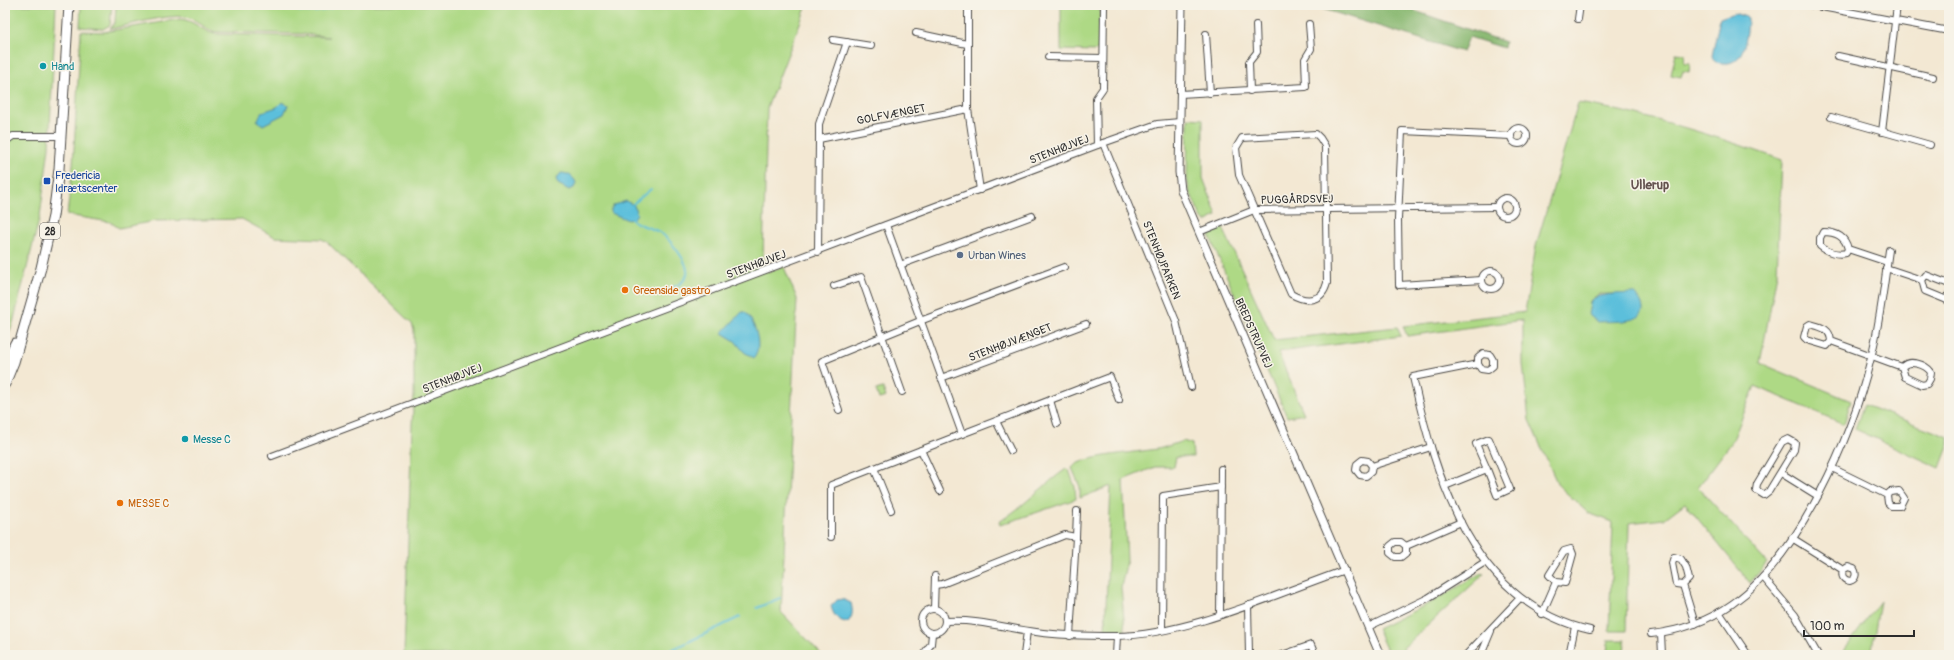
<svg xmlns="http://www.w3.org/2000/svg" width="1954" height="660" viewBox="0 0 1954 660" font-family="Pangolin,sans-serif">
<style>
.green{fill:#aed985;stroke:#6c8258;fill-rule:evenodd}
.forest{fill:#8ab972;stroke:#5a724e}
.water{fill:#5cbfdb;stroke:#447583}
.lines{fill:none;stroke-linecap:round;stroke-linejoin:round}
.stream{stroke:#5cbfdb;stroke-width:2}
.minor-casing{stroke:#494744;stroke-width:8}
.tertiary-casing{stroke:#494744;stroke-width:9}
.primary-casing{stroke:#494744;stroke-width:11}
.minor{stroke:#fff;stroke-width:6}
.tertiary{stroke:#fff;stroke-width:7}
.primary{stroke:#fff;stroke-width:9}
.culture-dot{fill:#0f9aa8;stroke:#f7f3e8;stroke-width:1.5}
.transit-dot{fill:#1a4fb4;stroke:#f7f3e8;stroke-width:1.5}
.service-dot{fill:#5c6f8a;stroke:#f7f3e8;stroke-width:1.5}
.food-dot{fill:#e8710a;stroke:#f7f3e8;stroke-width:1.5}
.labels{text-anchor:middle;stroke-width:3;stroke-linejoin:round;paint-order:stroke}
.shield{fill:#f7f3e8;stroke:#686764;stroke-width:1}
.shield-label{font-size:10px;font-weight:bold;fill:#2b2b2b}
.culture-label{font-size:11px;fill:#0d838f;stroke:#f7f3e8;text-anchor:start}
.street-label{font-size:11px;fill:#2b2b2b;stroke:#f7f3e8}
.transit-label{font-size:11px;fill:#164399;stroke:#f7f3e8;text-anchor:start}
.service-label{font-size:11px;fill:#4e5e75;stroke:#f7f3e8;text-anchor:start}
.food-label{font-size:11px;fill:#c56008;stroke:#f7f3e8;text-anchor:start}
.quarter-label{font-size:13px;font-weight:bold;fill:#64524f;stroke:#f7f3e8}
</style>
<rect width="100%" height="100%" fill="#f7f3e8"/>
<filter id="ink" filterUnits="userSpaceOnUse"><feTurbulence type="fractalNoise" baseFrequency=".025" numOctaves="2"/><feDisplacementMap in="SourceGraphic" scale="8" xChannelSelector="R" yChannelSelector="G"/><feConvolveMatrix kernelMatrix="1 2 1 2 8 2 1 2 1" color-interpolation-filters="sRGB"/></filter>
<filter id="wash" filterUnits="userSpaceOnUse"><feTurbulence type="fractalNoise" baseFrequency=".012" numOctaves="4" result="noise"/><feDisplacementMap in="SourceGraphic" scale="16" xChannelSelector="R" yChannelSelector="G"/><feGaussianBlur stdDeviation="0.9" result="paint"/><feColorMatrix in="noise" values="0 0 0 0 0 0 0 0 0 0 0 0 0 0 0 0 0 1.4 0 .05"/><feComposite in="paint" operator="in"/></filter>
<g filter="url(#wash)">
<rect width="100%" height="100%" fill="#f3e8d3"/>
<!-- green -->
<g class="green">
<path d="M5,5H56L49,147L40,216L13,323L5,342Z"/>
<path d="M81,5H112L110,25L103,29L80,27Z"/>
<path d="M116,5H807L767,108L763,260L768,272L784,267L797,299L781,612L822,655H404L412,424L414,396V330L412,324L327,242L322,239L275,237L242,219L155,221L119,228L110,222L67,215L73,165L81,31L103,32L180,19C194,20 202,31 215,34L329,37L306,34L216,32C205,30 197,19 186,17C166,14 130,25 110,29L115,22Z"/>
<path d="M1061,5H1097L1100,7L1099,48L1095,51L1061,50Z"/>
<path d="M1676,53L1685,54L1684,63H1690L1689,72L1683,71L1681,77L1671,75Z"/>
<path d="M1578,103C1647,114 1716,136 1782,160L1777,273L1760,363L1851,401L1844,424L1755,386L1732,442L1698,487L1767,563L1750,583L1685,503L1664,519L1629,523L1626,631H1609L1613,522L1588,513L1558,485L1529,420L1523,364V320L1407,336L1403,326L1525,312L1536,246ZM1600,294H1615L1589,304L1593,298Z"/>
<path d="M1188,118L1203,119V178L1217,215L1206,222L1202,219L1189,190L1187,179Z"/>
<path d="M1223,228L1274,340L1397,327L1401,336L1278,352L1304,414L1287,417L1209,235Z"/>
<path d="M883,388L886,397L879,399L876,390Z"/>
<path d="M1864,405L1949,437V444L1940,468L1855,429Z"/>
<path d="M1183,441L1192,444L1193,457H1176L1174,467H1155L1123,480L1127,560L1121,587L1125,631L1105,630L1111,486L1080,498V487L1072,468C1079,455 1146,452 1162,448C1169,446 1176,443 1183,441Z"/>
<path d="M1066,469L1069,470L1075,487L1076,499L1000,525L999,522C1023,507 1043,485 1066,469Z"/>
<path d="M1481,573L1484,574L1403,648L1406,655H1389L1377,629L1434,601Z"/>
<path d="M1880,601L1871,655H1841Z"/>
<path d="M1608,640H1625L1624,655H1607Z"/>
</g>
<!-- forest -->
<path class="forest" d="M1310,5H1389L1398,8V5H1413L1415,11L1505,42L1504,48L1469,37L1463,52Z"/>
<!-- water -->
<g class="water">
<path d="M1734,13L1746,17L1748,19C1747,35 1745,66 1723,63C1717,63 1713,62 1712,56L1720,18Z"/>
<path d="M282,102L288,105L284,114L263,125L257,121L262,112L277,107Z"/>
<path d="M561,173C568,173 574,177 576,183L574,188L569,190L558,184L556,179Z"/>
<path d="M626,201L634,205L637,214L634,218L628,220L611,213V209L614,205Z"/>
<path d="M1633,293C1639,298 1642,301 1643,309C1644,324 1608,321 1597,322L1588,314L1591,300C1599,293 1622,294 1633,293Z"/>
<path d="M742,312H745C755,321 763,347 754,358L744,352L735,341L722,333Z"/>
<path d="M842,599L851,603C853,611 853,616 848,622C838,622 833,615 831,606L837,600Z"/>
</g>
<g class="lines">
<!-- stream -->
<g class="stream">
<path d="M280,5C299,13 318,15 337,5"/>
<path d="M633,204L651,189"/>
<path d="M631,219C637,225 650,227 659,232C668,237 693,266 686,277C682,285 671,288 663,292"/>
<path d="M757,608L780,598"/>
<path d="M661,655L740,617"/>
</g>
</g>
</g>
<g filter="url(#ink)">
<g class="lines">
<defs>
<g id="minor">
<path d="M968,5V109L980,190"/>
<path d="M1811,5L1949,31"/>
<path d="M1578,19L1580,5"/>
<path d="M916,33L967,44"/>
<path d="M1206,34L1210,93"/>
<path d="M833,40L871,46"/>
<path d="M1838,56L1933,77"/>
<path d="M1048,57L1103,58"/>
<path d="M1250,91L1249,62L1257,52L1256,25"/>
<path d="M1180,94L1306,87L1305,59L1311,49L1309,24"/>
<path d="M1831,117L1930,145"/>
<circle cx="1519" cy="136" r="8"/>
<path d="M1882,132L1897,5"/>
<path d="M1316,134L1320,138L1325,146L1327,283C1322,302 1307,303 1291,294L1239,175L1236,148L1242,138Z"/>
<path d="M819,139V124L847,42"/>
<path d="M1103,143L1176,321L1191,387"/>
<path d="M1097,145L1096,98L1103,88L1104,5"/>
<path d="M5,190L6,141L13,136H61"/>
<circle cx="1506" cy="207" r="9"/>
<path d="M886,225L962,434L1110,377L1119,400"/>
<path d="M1199,232L1254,210L1497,207"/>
<path d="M1848,249L1846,253C1837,255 1827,252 1820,246V238L1823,232C1836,232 1845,236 1848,249L1887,262"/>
<path d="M818,252L819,139L968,109"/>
<path d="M900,265L1032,216"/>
<path d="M1886,268L1922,280"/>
<circle cx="1491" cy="280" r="9"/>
<path d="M1482,280L1399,285L1398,219L1402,131L1511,136"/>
<path d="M1922,280L1925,291L1947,300L1949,294"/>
<path d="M1922,280L1926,275L1949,284"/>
<path d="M834,286L861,277L902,392"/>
<path d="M1831,341C1830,328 1821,327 1810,324L1807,326L1804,337L1807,340L1827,346L1831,341L1902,367L1905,377L1922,385L1927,384L1930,379L1931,372C1925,364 1909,359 1902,367"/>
<path d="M1478,364V358L1483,354L1490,355L1493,360V366L1488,370L1481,369L1478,364L1413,377C1436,480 1473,604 1590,630"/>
<path d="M941,378L1086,324"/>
<path d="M1050,400L1057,424"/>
<path d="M839,410L822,361L920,321L1064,267"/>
<path d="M996,421L1011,451"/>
<path d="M1788,439L1795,443L1794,450L1769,491L1764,495L1756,490L1757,484L1782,442Z"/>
<path d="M921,450L940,491"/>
<path d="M272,456L1103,143L1157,124L1180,122"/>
<path d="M1372,466L1368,461L1362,460L1357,464L1356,470L1360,475L1366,476L1371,472L1372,466L1431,447"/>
<path d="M874,468L891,510"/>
<path d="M1832,468L1887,495L1888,503L1891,506H1900L1904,498L1899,491L1890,492L1887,495"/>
<path d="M1781,473L1818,496"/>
<path d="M1445,486L1487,469L1476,444L1489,439L1510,489L1497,495L1487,469"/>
<path d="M831,537V485L962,434"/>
<path d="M1076,537L1077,511"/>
<path d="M1792,538L1843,570L1848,567L1854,569C1857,574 1856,579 1850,581C1843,580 1841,576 1843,570"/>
<path d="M1406,546L1401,542H1395L1390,546V553L1395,557H1401L1406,553V546L1461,522"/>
<path d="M1763,577L1795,615L1818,655"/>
<path d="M935,585L942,584L1065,535L1076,537L1070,636"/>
<path d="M1683,585L1676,584L1672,563L1674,557L1681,559L1686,567L1689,579L1683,585L1695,624"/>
<path d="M1248,605L1249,655"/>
<circle cx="933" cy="621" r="12"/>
<path d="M934,609L935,576"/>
<path d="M1719,612L1748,655"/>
<path d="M1542,614L1556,582L1565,583L1573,554L1571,549L1564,551L1549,575L1556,582"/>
<path d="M1220,615L1221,469"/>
<path d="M946,621C977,619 1006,628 1036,632C1062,636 1089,636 1115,636C1189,635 1275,594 1345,570"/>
<path d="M1368,627L1428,598L1485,562"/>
<path d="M1162,630L1163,496L1221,487"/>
<path d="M1661,633L1662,655"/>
<path d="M1651,634C1680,631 1708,621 1732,604C1800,557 1852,436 1871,358C1880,322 1884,286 1889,250"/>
<path d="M923,655L931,644L932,634"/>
<path d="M1024,655L1027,631"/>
<path d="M1116,655L1117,636"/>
<path d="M1282,655L1311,645L1315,655"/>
<path d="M1466,655L1519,599"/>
<path d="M1481,655L1491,631"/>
<path d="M1569,655L1575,627"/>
</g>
<path id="tertiary" d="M1182,5L1179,172L1181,190L1380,655"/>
<g id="primary">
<path d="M5,365L15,343"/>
<path d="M5,384L14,362L41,268L53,216L59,169L69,5"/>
</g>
</defs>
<!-- minor casing -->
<use href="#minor" class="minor-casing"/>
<!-- tertiary casing -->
<use href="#tertiary" class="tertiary-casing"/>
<!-- primary casing -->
<use href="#primary" class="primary-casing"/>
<!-- minor -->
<use href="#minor" class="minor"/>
<!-- tertiary -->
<use href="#tertiary" class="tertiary"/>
<!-- primary -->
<use href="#primary" class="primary"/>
</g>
</g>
<!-- markers -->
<g class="culture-dot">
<circle cx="43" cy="66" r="4"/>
<circle cx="185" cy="439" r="4"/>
</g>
<rect class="transit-dot" x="43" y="177" width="8" height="8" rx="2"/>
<circle class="service-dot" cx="960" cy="255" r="4"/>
<g class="food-dot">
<circle cx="625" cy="290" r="4"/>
<circle cx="120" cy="503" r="4"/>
</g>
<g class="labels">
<!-- shield labels -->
<rect class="shield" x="40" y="223" width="20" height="16" rx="3"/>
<g class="shield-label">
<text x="50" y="235">28</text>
</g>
<!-- culture labels -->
<g class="culture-label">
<text x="51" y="70">Hand</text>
<text x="193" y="443">Messe C</text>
</g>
<!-- street labels -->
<g class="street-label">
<text transform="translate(891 114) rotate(-11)" y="4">GOLFVÆNGET</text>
<text transform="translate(1059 149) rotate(-21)" y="4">STENHØJVEJ</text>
<text transform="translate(1297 199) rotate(-1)" y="4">PUGGÅRDSVEJ</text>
<text transform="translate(1162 260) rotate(68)" y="4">STENHØJPARKEN</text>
<text transform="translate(756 264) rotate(-20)" y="4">STENHØJVEJ</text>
<text transform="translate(1254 333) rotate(66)" y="4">BREDSTRUPVEJ</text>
<text transform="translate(1010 342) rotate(-21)" y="4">STENHØJVÆNGET</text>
<text transform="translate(452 378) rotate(-21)" y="4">STENHØJVEJ</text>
</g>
<!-- transit labels -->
<g class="transit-label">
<text x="55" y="179">Fredericia<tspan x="55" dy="13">Idrætscenter</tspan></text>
</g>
<!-- service labels -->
<g class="service-label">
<text x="968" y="259">Urban Wines</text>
</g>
<!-- food labels -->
<g class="food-label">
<text x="633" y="294">Greenside gastro</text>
<text x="128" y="507">MESSE C</text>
</g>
<!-- quarter labels -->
<g class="quarter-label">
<text x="1650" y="189">Ullerup</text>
</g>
</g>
<!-- margin -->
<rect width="1954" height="660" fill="none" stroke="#f7f3e8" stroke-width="20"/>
<!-- scale -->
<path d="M1804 630v6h110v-6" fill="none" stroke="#2b2b2b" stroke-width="2"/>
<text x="1810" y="630" font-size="12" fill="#2b2b2b" stroke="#f7f3e8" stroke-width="3" paint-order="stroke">100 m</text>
</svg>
